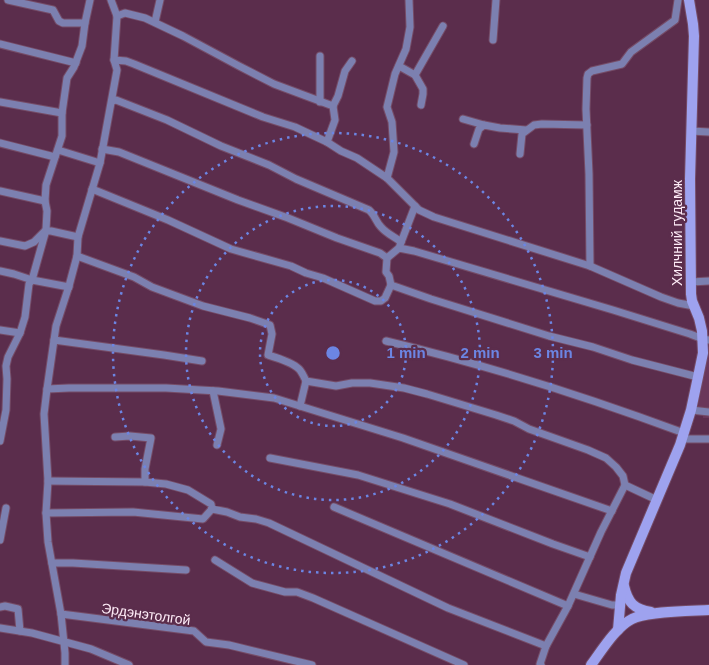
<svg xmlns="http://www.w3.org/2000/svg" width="709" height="665" viewBox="0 0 709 665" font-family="Arial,sans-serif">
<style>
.built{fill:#6a375a}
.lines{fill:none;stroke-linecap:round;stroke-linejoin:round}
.street-casing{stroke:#754c67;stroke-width:9}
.secondary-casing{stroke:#754c67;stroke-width:12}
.street{stroke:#7c80b0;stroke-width:7}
.secondary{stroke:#9ea2ef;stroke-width:10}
.ring{fill:none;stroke:#6c85e3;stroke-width:2.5;stroke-dasharray:2.5 5}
.labels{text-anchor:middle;stroke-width:4.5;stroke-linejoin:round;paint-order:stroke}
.street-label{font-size:14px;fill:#feecf7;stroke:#5b2d4c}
.centre{fill:#6c85e3;stroke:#5b2d4c;stroke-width:2.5}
.ring-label{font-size:15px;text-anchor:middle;font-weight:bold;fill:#6c85e3;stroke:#5b2d4c;stroke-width:4.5;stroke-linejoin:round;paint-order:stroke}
</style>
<rect width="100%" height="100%" fill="#5b2d4c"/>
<!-- built -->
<path class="built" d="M707,347H709V418H703V408L698,407L705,369Z"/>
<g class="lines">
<defs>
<g id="street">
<path d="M8,0L53,10L59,21L63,23H85"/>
<path d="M117,16L125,13L145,18L183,36L239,66L274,84L333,106L335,120L327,142"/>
<path d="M155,22L160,0"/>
<path d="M493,40L496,0"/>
<path d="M0,44L76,63"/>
<path d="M114,60L126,61L134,64L263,117L295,127L327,142L341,151L357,158L387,178L419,210L434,217L590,266L661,297L678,303L694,306"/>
<path d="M399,66L415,75L423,89V94L421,105"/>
<path d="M415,75L443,26"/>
<path d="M112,101L116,100L167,120L221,146L269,165L296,179L369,210C375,215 376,222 381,227C387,234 395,237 401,242"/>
<path d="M0,102L62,113"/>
<path d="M320,102V56"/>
<path d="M333,106L338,96L345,71L352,61"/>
<path d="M463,119L484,125"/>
<path d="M691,131L709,132"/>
<path d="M0,143L55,157"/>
<path d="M474,144L479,129L484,125L500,128L526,130"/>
<path d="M102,149L119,152L238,200L288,218L337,238L380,253L387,258L386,272L389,276L391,285L431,299L549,336L593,347L632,360L698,377"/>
<path d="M58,150L100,163"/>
<path d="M520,154L522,134L534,125L542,124L587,125"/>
<path d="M387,178L394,152L392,122L387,107L395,74L406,49L410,27L409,0"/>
<path d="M92,189L168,220L231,249L291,266L306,273L323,278L375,301H381L385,298L391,285"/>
<path d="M0,191L45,201"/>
<path d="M0,241L25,246L34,242L45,231H51L78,237"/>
<path d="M400,245L415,206"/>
<path d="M77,256L134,277L152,287L203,306L250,318L270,325L272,334L268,355C278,358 292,362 299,369C302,372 304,377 306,381L336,386L352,383H370L404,388L427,394L496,415L514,421L529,429L588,450L606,458L616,467L623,476L625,485L601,532L568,606L546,646L540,664L541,665"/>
<path d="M387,258L399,248L414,251L613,310L690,334L703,339L709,340"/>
<path d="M590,266L589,174L586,109L587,78L588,74L592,71L622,64L631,52L675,20L678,0"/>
<path d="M0,271L14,274L32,280L69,287"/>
<path d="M691,282L709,281"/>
<path d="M0,330L20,333"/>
<path d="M54,340L164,355L202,361"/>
<path d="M386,341C487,365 587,397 684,433"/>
<path d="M47,389L69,388H166L218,391L274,398L403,438L612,511"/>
<path d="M213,391L221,429L217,445"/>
<path d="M300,406L306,381"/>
<path d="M691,410L709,412"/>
<path d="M115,437L130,436L151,438L145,469V482"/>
<path d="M682,439H709"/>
<path d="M0,441L6,410L7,379L6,366L8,357L20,333L25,317L29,284L32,280L46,230L47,211L45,201L46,185L62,136V113L67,78L74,67L82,46L85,23L90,0"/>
<path d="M270,458L358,475L450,504L553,544L590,557"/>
<path d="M48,481L145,482L166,484L188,490L211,504L212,509L227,512L240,517L256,519L269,523L448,608L546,646"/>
<path d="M625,485L657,500"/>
<path d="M334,507L568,606"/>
<path d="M46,513L133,512L203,519L212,509"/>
<path d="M0,540L6,508"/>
<path d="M215,560L252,583L285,592H297L313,598L464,665"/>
<path d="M52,563H73L186,570"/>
<path d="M574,594L612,605H620"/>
<path d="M0,607L5,606L18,609L20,631"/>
<path d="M61,614L194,631L206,642L229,645L312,665"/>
<path d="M0,628L32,633L91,649L129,665"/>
<path d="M65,665V653L61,614L48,542L46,513L48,481L44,414L47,389L56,326L69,286L77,256L78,237L100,163L117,70L114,60L117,16L111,0"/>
</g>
<g id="secondary">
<path d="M624,586C628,603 634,609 651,612"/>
<path d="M618,630L621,595L626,573L680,445L691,410L698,377L703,353L702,331L699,318L692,301L691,294L690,179L694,36L693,24L689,0"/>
<path d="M591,665C602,650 616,627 632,619C647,611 690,611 709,610"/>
</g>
</defs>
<!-- street casing -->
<use href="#street" class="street-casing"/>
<!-- secondary casing -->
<use href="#secondary" class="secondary-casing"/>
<!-- street -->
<use href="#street" class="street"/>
<!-- secondary -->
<use href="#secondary" class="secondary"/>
</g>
<!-- distance rings -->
<g class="ring">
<circle cx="333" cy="353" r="73"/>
<circle cx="333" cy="353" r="147"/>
<circle cx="333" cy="353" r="220"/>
</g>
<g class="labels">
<!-- street labels -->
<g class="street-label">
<text transform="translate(677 233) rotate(-90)" y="5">Хилчний гудамж</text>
<text transform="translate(146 614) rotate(8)" y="5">Эрдэнэтолгой</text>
</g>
</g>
<circle cx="333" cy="353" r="8" class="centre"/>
<g class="ring-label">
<text x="406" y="358">1 min</text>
<text x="480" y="358">2 min</text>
<text x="553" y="358">3 min</text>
</g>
</svg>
